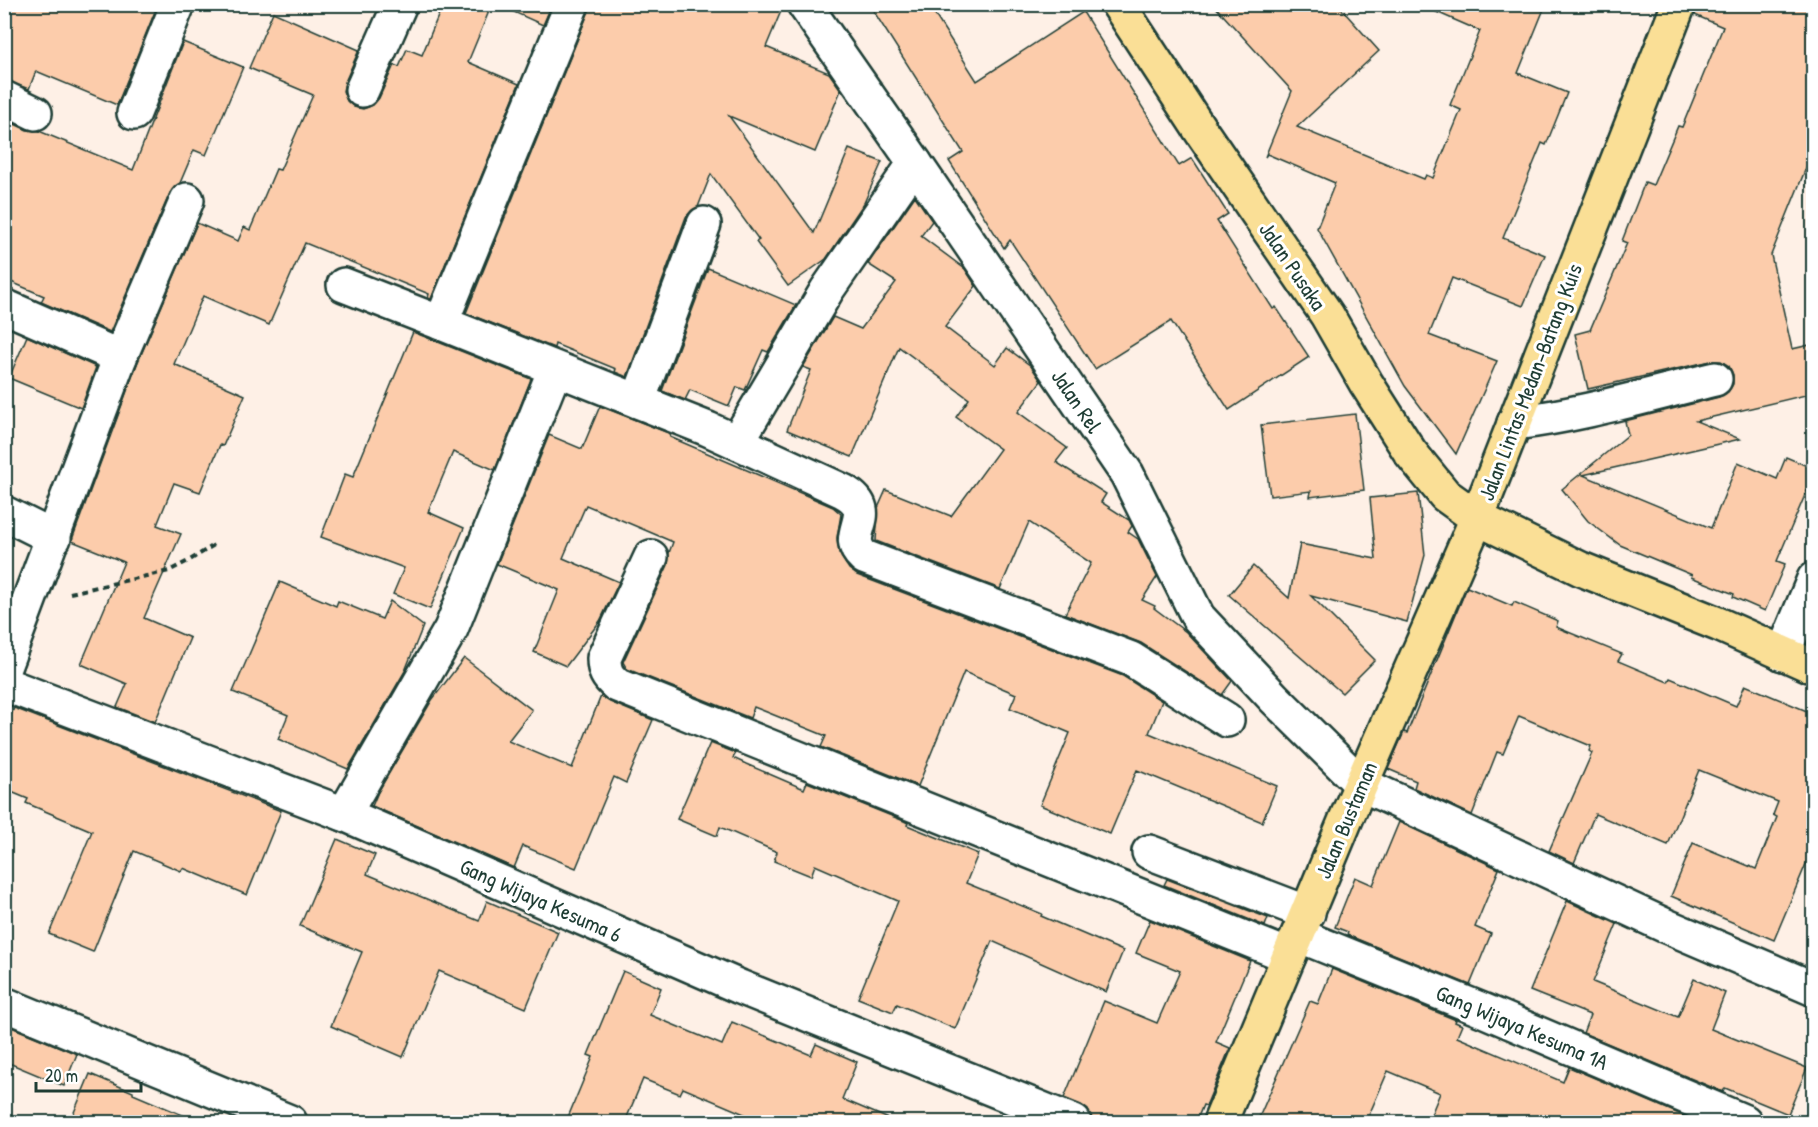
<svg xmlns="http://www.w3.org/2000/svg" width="1818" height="1127" viewBox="0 0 1818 1127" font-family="'Patrick Hand',sans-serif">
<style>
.building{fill:#fcccab;stroke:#1f3d34;stroke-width:1.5}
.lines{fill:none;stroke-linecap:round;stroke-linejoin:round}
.minor-casing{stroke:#1f3d34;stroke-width:38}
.major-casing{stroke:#1f3d34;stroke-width:38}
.highway-casing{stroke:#1f3d34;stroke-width:38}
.path{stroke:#1f3d34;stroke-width:4;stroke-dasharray:6 4.5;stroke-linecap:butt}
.minor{stroke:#fff;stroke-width:33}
.major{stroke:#fadf96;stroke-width:33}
.highway{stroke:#fadf96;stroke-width:33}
.labels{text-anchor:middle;stroke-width:6;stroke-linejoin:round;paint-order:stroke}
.street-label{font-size:22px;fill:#1f3d34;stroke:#fff}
</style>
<rect width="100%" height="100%" fill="#fef0e6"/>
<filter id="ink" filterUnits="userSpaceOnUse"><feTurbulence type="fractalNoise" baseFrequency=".0167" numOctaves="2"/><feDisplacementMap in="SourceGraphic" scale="12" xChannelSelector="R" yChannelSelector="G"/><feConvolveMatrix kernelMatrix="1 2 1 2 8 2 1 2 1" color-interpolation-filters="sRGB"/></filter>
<g filter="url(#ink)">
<!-- building -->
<g class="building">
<path d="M12,4H158L117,105L36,71L29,89L4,80V23Z"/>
<path d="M443,4H492L468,62L519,84L431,299L428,298L429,294L305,243L269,325L203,296L174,364L245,395L223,446L220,445L200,492L174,483L157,525L181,534L144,618L190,638L155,722L117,707L127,684L81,664L124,562L72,541L73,537L137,364L197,223L238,241L244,227L250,230L276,169L280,170L313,95L249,68L273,12L359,50L345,82L343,91L347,101L354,107L363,109L373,105L379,98L394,65L399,67L407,49L422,55Z"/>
<path d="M496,4H552L543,25Z"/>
<path d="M590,4H784L766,47L829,73L841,90L815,152L729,116L814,233L849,149L882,162L864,203L826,259L788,286L756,242L759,240L711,174L698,207L692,210L686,217L627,377L615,372L616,369L555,344L554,348L466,313L589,11Z"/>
<path d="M869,4H928L977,81L1083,12L1179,166L1192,158L1228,214L1217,221L1273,309L1276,307L1309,357L1229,410L1171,321L1095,369L1010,240L1004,248L949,161L963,152Z"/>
<path d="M1213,4H1337L1379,51L1297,127L1424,179L1426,175L1433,178L1461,110L1450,105L1480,31L1418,4H1546L1518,73L1567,93L1546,145L1542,143L1503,238L1545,255L1523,306L1452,278L1429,335L1497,361L1456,454L1405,386L1317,228L1335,183L1267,154L1265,157L1292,91Z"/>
<path d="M1697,4H1814V148L1771,255L1792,349L1814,344V393L1696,421L1740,439L1583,475L1711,528L1738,462L1777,479L1786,457L1814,469V474L1777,561L1785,564L1765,611L1733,597L1734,594L1691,577L1692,575L1620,545L1588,521L1562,489L1628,435L1625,421L1719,397L1728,392L1733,384V375L1729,366L1721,361H1711L1588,389L1575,334L1590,330L1627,243L1622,241L1645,182L1653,185L1678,126L1682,127L1723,27L1695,15Z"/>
<path d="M183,42L243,67L206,155L194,150L180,183L170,193L110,332L41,302L44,296L4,279V119L27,130L39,131L133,170Z"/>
<path d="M915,196L932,221L921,236L965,269L976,286L945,327L995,365L1007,348L1031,366L1041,381L1018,412L1067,448L1056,462L1106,494L1101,502L1129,520L1132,526L1128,532L1138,539L1157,577L1142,600L1155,606L1154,608L1186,632L1232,681L1222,695L1141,643L1065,614L1091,563L1029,522L1000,589L876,541L878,508L886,490L951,516L1000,449L956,417L969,399L899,347L852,457L787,430L811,370L803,367L833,317L861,329L896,282L868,264Z"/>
<path d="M708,268L796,305L768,352L763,350L745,390L737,387L729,406L690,390L685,400L662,391Z"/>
<path d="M413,332L531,379L495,470L453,452L428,512L464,528L430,609L393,594L404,568L321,537L345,474L353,477Z"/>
<path d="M27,336L96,367L81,408L9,378Z"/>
<path d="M600,406L671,434L670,437L833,507L841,514L837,538L839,553L849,569L857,575L1123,676L1162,701L1149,733L1277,786L1262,822L1137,770L1110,834L1040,805L1070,733L1010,708L1016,694L964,672L918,786L821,747L826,736L754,707L750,718L627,669L623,662L668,565L669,553L673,542L586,505L563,558L619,582L600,621L566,666L534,652L559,590L497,564L549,435L582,449Z"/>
<path d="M1355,414L1364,490L1310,497L1311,491L1270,496L1261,425Z"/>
<path d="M1418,493L1425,555L1407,622L1311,596L1375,660L1342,693L1229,595L1253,566L1289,598L1300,544L1376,559L1370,498Z"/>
<path d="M280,582L336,606L338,601L382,619L390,601L423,626L405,671L348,769L278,739L288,715L233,692Z"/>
<path d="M1467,587L1512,606L1514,602L1558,621L1556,627L1622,654L1618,661L1668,682L1670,678L1736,706L1745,685L1814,714V845L1774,940L1671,896L1693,843L1756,869L1777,817L1773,815L1778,802L1699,770L1668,845L1595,814L1574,863L1549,851L1592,753L1589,751L1591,746L1519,716L1503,754L1497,752L1472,815L1414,788L1416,781L1388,769L1404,732L1407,733Z"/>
<path d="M464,658L532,710L508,741L572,768L601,696L610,702L653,720L626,783L614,777L576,868L523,846L514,868L372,806L378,792L432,700Z"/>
<path d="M14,708L281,811L247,895L183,868L181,871L134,851L93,952L49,934L92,831L26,803L28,799L4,789V731Z"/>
<path d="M710,743L736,753L733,758L746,764L804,789L807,782L904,821L908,823L907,825L978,854L966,883L1042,914L1041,916L1123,951L1106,992L992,941L955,1029L897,1004L893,1012L858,998L898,901L815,865L811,876L774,861L777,852L720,827L717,836L677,819Z"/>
<path d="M1399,822L1499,869L1475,927L1491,934L1470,985L1347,935L1348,932L1335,927L1355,877L1373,885Z"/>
<path d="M337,839L375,855L367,874L479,921L487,901L558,932L526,1008L439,971L403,1057L331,1026L362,952L300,926Z"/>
<path d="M1167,879L1268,918L1265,926L1164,885Z"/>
<path d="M1567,901L1617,924L1593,982L1678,1017L1694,979L1725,993L1711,1029L1807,1068L1788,1114L1725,1088L1723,1092L1583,1033L1590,1015L1530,991Z"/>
<path d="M1150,920L1250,961L1216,1042L1230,1048L1206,1106L1203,1105L1196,1122H1092L1088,1110L1081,1105L1064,1098L1104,1001L1157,1023L1180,971L1136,953Z"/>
<path d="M1332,969L1456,1020L1455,1022L1462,1025L1457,1037L1563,1082L1569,1067L1698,1122H1428L1440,1093L1388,1071L1366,1122H1257L1310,1001L1318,1004Z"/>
<path d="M623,971L661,988L650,1015L722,1045L732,1022L811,1055L816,1044L857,1062L842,1099L896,1122H763L683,1088L680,1094L643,1079L625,1122H566L593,1057L588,1055Z"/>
<path d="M4,1024L77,1054L64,1086L4,1061Z"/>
<path d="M90,1074L133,1092V1094L199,1122H70Z"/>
</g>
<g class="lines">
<defs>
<g id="minor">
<path d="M572,4L441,323L708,429L843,491C883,513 838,534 864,557L1131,659L1227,720"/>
<path d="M804,4L915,163L1127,474L1198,617L1274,698L1361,784L1664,925L1814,989"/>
<path d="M362,90L400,4"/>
<path d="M4,98L35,113"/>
<path d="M134,113L178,4"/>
<path d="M344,285L441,323"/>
<path d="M4,306L120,357L4,667"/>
<path d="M120,357L187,200"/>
<path d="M638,401L704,224"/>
<path d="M1514,423C1582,415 1648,395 1715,379"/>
<path d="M737,442L827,290L915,163"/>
<path d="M4,513L54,538"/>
<path d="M651,557L604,658C604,671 607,677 617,685L1289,956"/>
<path d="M1783,654L1814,579"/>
<path d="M4,684L344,814L740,987L1074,1122"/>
<path d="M344,814L451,629L555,369"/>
<path d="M1149,852L1308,913"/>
<path d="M1298,935L1485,1011L1745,1122"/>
<path d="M4,1004L290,1122"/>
</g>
<path id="major" d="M1118,4L1201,131L1327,315L1366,383L1410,452L1445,495L1477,518L1346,819L1220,1122"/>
<path id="highway" d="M1679,4L1477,518L1581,569L1718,624L1814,667"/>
</defs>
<!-- minor casing -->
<use href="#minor" class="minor-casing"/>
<!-- major casing -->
<use href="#major" class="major-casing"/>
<!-- highway casing -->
<use href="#highway" class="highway-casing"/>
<!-- path -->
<path class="path" d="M70,593L169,571L190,560L214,545"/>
<!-- minor -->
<use href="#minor" class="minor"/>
<!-- major -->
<use href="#major" class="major"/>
<!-- highway -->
<use href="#highway" class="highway"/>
</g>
</g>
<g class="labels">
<!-- street labels -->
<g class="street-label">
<text transform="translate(1293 266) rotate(56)" y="8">Jalan Pusaka</text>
<text transform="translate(1530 382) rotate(-69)" y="8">Jalan Lintas Medan–Batang Kuis</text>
<text transform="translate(1077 401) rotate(56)" y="8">Jalan Rel</text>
<text transform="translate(1346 820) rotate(-67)" y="8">Jalan Bustaman</text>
<text transform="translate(541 900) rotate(24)" y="8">Gang Wijaya Kesuma 6</text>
<text transform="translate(1522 1027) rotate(23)" y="8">Gang Wijaya Kesuma 1A</text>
</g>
</g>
<!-- margin -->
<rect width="1818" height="1127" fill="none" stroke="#fff" stroke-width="24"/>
<rect x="12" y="12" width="1794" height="1103" fill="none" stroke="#1f3d34" stroke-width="2" filter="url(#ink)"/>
<!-- scale -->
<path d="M36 1082v9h105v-9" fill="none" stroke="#1f3d34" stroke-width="3"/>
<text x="45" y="1082" font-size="18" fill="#1f3d34" stroke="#ffffff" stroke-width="4.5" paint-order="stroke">20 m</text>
</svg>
